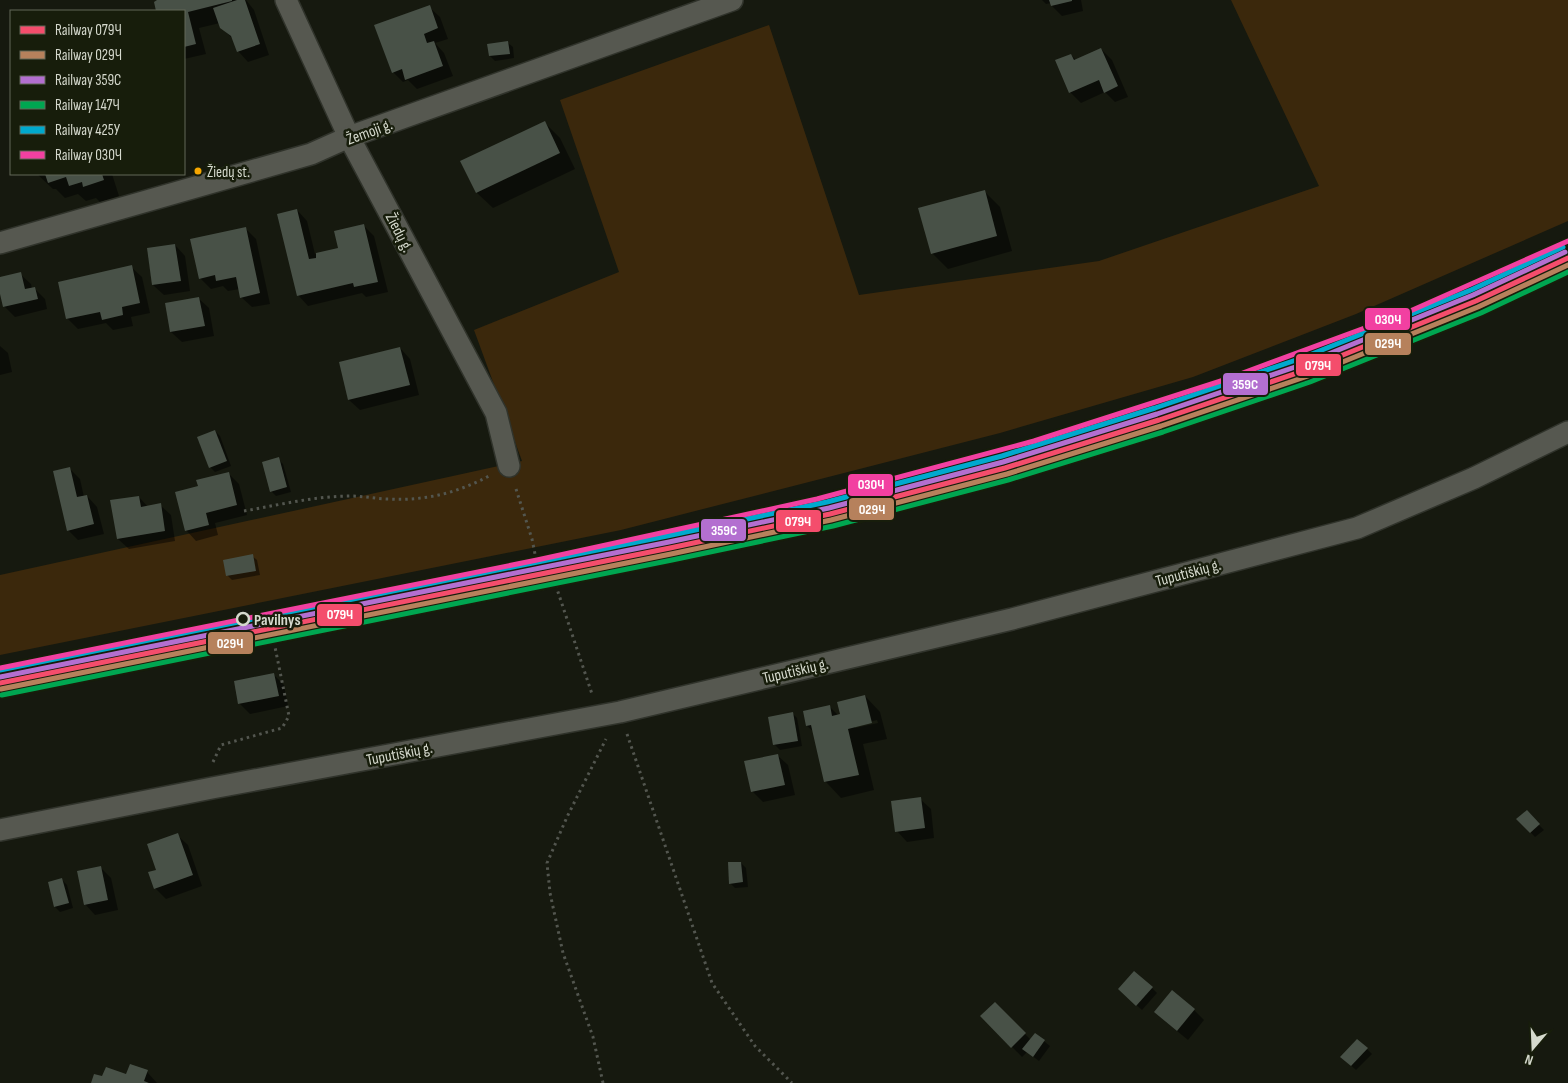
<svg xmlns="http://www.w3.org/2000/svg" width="1568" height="1083" viewBox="0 0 1568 1083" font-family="'Sofia Sans Condensed',sans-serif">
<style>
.green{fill:#3b280c}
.shadow{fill:#0007;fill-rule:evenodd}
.building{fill:#485147}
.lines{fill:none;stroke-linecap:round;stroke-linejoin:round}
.street-casing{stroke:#30332b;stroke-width:24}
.path{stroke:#53564f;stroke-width:3;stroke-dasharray:2.5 4;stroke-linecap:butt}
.street{stroke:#565850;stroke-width:21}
.rail-1-casing{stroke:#171d0b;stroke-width:9}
.rail-2-casing{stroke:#171d0b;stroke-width:9}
.rail-3-casing{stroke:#171d0b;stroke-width:9}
.rail-4-casing{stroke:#171d0b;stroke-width:9}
.rail-5-casing{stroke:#171d0b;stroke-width:9}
.rail-6-casing{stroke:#171d0b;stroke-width:9}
.rail-1{stroke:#f44d6c;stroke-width:5}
.rail-2{stroke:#b6815c;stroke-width:5}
.rail-3{stroke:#b36fd0;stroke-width:5}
.rail-4{stroke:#00a651;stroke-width:5}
.rail-5{stroke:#00a9ce;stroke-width:5}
.rail-6{stroke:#f240a1;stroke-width:5}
.bus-dot{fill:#f7a600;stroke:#171d0b;stroke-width:2}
.stop-dot{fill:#171d0b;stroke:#d5d9cd;stroke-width:2.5}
.labels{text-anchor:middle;stroke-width:5;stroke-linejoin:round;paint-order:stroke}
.bus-label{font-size:15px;fill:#d5d9cd;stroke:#171d0b;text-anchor:start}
.street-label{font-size:16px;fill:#d5d9cd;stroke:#171d0b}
.stop-label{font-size:16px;font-weight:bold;fill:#d5d9cd;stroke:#171d0b;text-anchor:start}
.line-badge{stroke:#171d0b;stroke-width:2}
.badge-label{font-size:14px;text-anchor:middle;font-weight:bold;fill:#fff}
</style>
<rect width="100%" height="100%" fill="#16190f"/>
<!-- green -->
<path class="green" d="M1231,0H1568V221L1356,314L1193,377L1000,433L621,530L0,655V575L522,461L474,330L619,272L560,100L769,25L859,295L1099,261L1319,186Z"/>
<!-- shadow -->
<g class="shadow">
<path d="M158,0H246L254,10L269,55L248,62L238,51L233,39L221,27L220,23L199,28L206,54L184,59V11H158L156,3Z"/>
<path d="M1042,0H1081L1083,11L1062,16L1052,6L1051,3L1046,4Z"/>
<path d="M429,7L440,17L448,39L435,43L444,53L453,76L417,89L408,80L403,82L393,72Z"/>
<path d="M508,43L513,47L514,58L495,61L490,56Z"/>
<path d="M1101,49L1112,60L1128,97L1115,102L1105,92L1081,103L1070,92L1071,55L1076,60Z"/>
<path d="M544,122L560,138L575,169L493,208L477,193L462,162Z"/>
<path d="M37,174H112L119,196L100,202L96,198L86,201L78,194L65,198L56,189H53Z"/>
<path d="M984,191L1000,207L1012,251L948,269L932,253Z"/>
<path d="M297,210L307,221L315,254L339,249L364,226L374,236L388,292L366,297L362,293L308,306L298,295Z"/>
<path d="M246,229L256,239L270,304L252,307L241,297L240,289L228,291L223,286L211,289L200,278Z"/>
<path d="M175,245L185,256L190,291L164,295L153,285Z"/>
<path d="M131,267L142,277L150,313L131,317L133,326L113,330L106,323L78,329L67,318Z"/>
<path d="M20,274L31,284L32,289L34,288L45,299L47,309L15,317L4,306L0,288V279Z"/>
<path d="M198,298L209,308L214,336L182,342L171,332L166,304Z"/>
<path d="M0,346L8,353L12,372L0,375Z"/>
<path d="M400,348L410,359L419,395L360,410L349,400L340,363Z"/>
<path d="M215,431L220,436L231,466L215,472L210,467Z"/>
<path d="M278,459L283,464L291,492L276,496L271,491Z"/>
<path d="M69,468L80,479L84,497L87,496L97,507L104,534L78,540L68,530Z"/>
<path d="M228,473L239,484L247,515L215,523L218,535L196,541L186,530L199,487Z"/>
<path d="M139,497L148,507L160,505L171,515L175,541L129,549L118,539Z"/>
<path d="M252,556L257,560L260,575L232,580L227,575Z"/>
<path d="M273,674L284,685L288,706L250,714L239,703Z"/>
<path d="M865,696L880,712L887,739L863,744L874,790L841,798L826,782L814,732L807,726L829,706L839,716ZM877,720L878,723L855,728V726Z"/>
<path d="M792,713L797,718L802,746L780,750L775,745L770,718Z"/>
<path d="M777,755L788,765L795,795L763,802L752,791Z"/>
<path d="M920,799L931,809L934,838L907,842L897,831Z"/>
<path d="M1531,817L1544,830L1535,837L1518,819Z"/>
<path d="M177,835L188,845L202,886L166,899L155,888L158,870Z"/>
<path d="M741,863L746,868L748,887L735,888L730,883Z"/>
<path d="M101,868L111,878L118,910L95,915L85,904Z"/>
<path d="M62,880L67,885L73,908L60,912L55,907L49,883Z"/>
<path d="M1152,988L1157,993L1142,1010L1124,994Z"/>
<path d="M995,1004L1031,1040L1035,1034L1050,1046L1039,1061L1027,1052L1022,1057L982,1016Z"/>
<path d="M1194,1010L1204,1020L1188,1040L1166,1022Z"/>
<path d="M1367,1049L1372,1054L1356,1070L1347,1062Z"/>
<path d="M147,1072L157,1083H92Z"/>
</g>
<!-- building -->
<g class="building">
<path d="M157,0H232V1L188,12L196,44L184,47V11H156L154,2Z"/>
<path d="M237,0H245L260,44L237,52L231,36L220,28L213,8Z"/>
<path d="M1049,0H1072V1L1051,6Z"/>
<path d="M430,5L438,28L424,34L427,43L434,41L443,66L405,80L402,69L392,73L374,25Z"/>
<path d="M508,41L510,54L489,56L487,44Z"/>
<path d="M1101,48L1118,86L1104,93L1099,80L1069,93L1055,60L1071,54L1074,60Z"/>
<path d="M545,121L560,153L476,193L460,161Z"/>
<path d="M45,174H102L104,180L83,187L82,182L69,186L66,177L48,183Z"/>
<path d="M985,190L997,236L931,254L918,208Z"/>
<path d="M297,209L309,259L316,258V253L338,248L334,231L364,224L378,282L354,287L353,283L297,296L277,214Z"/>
<path d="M246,227L260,293L240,298L236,277L216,281L215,275L199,279L190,239Z"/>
<path d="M175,244L181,281L152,285L147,248Z"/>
<path d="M132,265L140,303L122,307L123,315L102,320L100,312L66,319L58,282Z"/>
<path d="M21,272L25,289L35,287L38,299L3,307L0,294V277Z"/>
<path d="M199,297L205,326L170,332L165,303Z"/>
<path d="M400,347L410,385L348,400L339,362Z"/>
<path d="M215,430L227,461L209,468L197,437Z"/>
<path d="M279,457L287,487L270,492L262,462Z"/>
<path d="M70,467L77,497L87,495L94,524L67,531L53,471Z"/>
<path d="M229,472L237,505L206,513L209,525L185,531L175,492L198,486L196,480Z"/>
<path d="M139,496L141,507L161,503L165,531L117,539L110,500Z"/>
<path d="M253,554L256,571L226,576L223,560Z"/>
<path d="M274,673L279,696L238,704L234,681Z"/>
<path d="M865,695L872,723L848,729L859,775L824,782L811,725L806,726L803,711L830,705L832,716L840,714L837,702Z"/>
<path d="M793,712L798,741L773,745L768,717Z"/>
<path d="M778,754L785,785L751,792L744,761Z"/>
<path d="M921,797L925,828L895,832L891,801Z"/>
<path d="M1527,810L1540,824L1530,833L1516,819Z"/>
<path d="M178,833L193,875L154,889L148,872L156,870L147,844Z"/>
<path d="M728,862H741L743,882L729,884Z"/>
<path d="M101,866L108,900L84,905L77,871Z"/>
<path d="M62,878L69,903L54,907L48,882Z"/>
<path d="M1134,971L1153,987L1136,1006L1118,989Z"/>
<path d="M1172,990L1195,1009L1177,1031L1154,1012Z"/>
<path d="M995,1002L1026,1033L1011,1048L980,1016Z"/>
<path d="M1035,1033L1045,1040L1033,1057L1022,1049Z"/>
<path d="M1357,1039L1368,1048L1351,1066L1340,1057Z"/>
<path d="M130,1064L148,1070L144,1081L149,1083H91L94,1074L102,1076L106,1067L126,1074Z"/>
</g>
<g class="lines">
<defs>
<g id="street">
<path d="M286,0L349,137L496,413L509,466"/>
<path d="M0,243L311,154L349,137L732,0"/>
<path d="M0,830L212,788L620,712L1012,619L1357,528L1474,478L1568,432"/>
</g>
</defs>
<!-- street casing -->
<use href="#street" class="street-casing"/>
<!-- path -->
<g class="path">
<path d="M516,489L532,539L542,589L556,586L592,694"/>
<path d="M244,511C279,505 315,496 351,496C364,496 376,499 389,499C425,501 457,493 489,476"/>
<path d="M627,734L712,983L755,1046L792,1083"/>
<path d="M213,762L221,745L282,728L289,716L275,647"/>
<path d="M603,1083L593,1037L563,953L550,893L547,863L567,817L606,739"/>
</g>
<!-- street -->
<use href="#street" class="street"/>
<defs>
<path id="rail-1" d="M0,683L670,548L830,514L1005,468L1159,420L1306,370L1476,301L1568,258"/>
<path id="rail-2" d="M1,689L671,554L831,520L1007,474L1161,426L1308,376L1478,307L1568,265"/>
<path id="rail-3" d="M0,677L669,542L829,508L1003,462L1157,414L1304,364L1473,295L1565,252"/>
<path id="rail-4" d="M2,695L672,560L833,526L1008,480L1163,432L1310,382L1481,313L1568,272"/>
<path id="rail-5" d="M0,670L667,536L827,502L1002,456L1155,408L1302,358L1471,290L1563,247"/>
<path id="rail-6" d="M0,668L537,560L817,499L1034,441L1224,380L1408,312L1568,241"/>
</defs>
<!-- rail-1 casing -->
<use href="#rail-1" class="rail-1-casing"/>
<!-- rail-2 casing -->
<use href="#rail-2" class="rail-2-casing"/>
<!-- rail-3 casing -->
<use href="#rail-3" class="rail-3-casing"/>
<!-- rail-4 casing -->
<use href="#rail-4" class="rail-4-casing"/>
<!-- rail-5 casing -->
<use href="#rail-5" class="rail-5-casing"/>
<!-- rail-6 casing -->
<use href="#rail-6" class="rail-6-casing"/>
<!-- rail-1 -->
<use href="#rail-1" class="rail-1"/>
<!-- rail-2 -->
<use href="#rail-2" class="rail-2"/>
<!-- rail-3 -->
<use href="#rail-3" class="rail-3"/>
<!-- rail-4 -->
<use href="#rail-4" class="rail-4"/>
<!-- rail-5 -->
<use href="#rail-5" class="rail-5"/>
<!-- rail-6 -->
<use href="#rail-6" class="rail-6"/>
</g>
<!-- markers -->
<circle class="bus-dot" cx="198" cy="171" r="4.5"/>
<circle class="stop-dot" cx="243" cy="619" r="6"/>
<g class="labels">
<!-- bus labels -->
<g class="bus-label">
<text x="207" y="177">Žiedų st.</text>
</g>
<!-- street labels -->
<g class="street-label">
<text transform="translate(369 131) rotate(-20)" y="6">Žemoji g.</text>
<text transform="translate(400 232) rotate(63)" y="6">Žiedų g.</text>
<text transform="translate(1188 572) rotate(-15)" y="6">Tuputiškių g.</text>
<text transform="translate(795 670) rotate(-13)" y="6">Tuputiškių g.</text>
<text transform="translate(399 753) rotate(-11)" y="6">Tuputiškių g.</text>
</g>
<!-- stop labels -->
<g class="stop-label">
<text x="254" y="625">Pavilnys</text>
</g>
</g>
<g class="line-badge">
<rect x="1364" y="307" width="47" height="24" rx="5" fill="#f240a1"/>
<rect x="1364" y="332" width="48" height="24" rx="5" fill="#b6815c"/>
<rect x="1295" y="353" width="47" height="24" rx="5" fill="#f44d6c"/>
<rect x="1222" y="372" width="47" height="24" rx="5" fill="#b36fd0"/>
<rect x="847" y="473" width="47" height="24" rx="5" fill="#f240a1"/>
<rect x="848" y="497" width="47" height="24" rx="5" fill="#b6815c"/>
<rect x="775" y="509" width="47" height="24" rx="5" fill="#f44d6c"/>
<rect x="700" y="518" width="47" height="24" rx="5" fill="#b36fd0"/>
<rect x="316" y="603" width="47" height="24" rx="5" fill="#f44d6c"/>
<rect x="207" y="631" width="47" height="24" rx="5" fill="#b6815c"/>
</g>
<g class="badge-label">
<text x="1388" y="324">030Ч</text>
<text x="1388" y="348">029Ч</text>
<text x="1318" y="370">079Ч</text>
<text x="1245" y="389">359С</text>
<text x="871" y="489">030Ч</text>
<text x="872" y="514">029Ч</text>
<text x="798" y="526">079Ч</text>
<text x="724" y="535">359С</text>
<text x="340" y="619">079Ч</text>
<text x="230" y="648">029Ч</text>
</g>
<!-- legend -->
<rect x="10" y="10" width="175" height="165" fill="#171d0b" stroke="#636859"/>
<rect x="20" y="26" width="25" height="8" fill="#f44d6c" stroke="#636859"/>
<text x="55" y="35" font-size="15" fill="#d5d9cd">Railway 079Ч</text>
<rect x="20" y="51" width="25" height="8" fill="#b6815c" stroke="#636859"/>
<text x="55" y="60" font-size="15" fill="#d5d9cd">Railway 029Ч</text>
<rect x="20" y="76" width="25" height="8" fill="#b36fd0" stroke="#636859"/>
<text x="55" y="85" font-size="15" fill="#d5d9cd">Railway 359С</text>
<rect x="20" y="101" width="25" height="8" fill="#00a651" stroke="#636859"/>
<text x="55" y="110" font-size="15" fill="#d5d9cd">Railway 147Ч</text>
<rect x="20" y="126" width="25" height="8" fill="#00a9ce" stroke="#636859"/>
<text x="55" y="135" font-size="15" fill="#d5d9cd">Railway 425У</text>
<rect x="20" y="151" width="25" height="8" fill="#f240a1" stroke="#636859"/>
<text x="55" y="160" font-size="15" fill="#d5d9cd">Railway 030Ч</text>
<!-- north arrow -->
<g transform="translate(1533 1048) rotate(199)" stroke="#171d0b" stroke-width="4" paint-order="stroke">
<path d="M0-4L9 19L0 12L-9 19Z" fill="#d5d9cd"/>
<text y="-8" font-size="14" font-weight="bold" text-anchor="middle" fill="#d5d9cd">N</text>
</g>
</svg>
